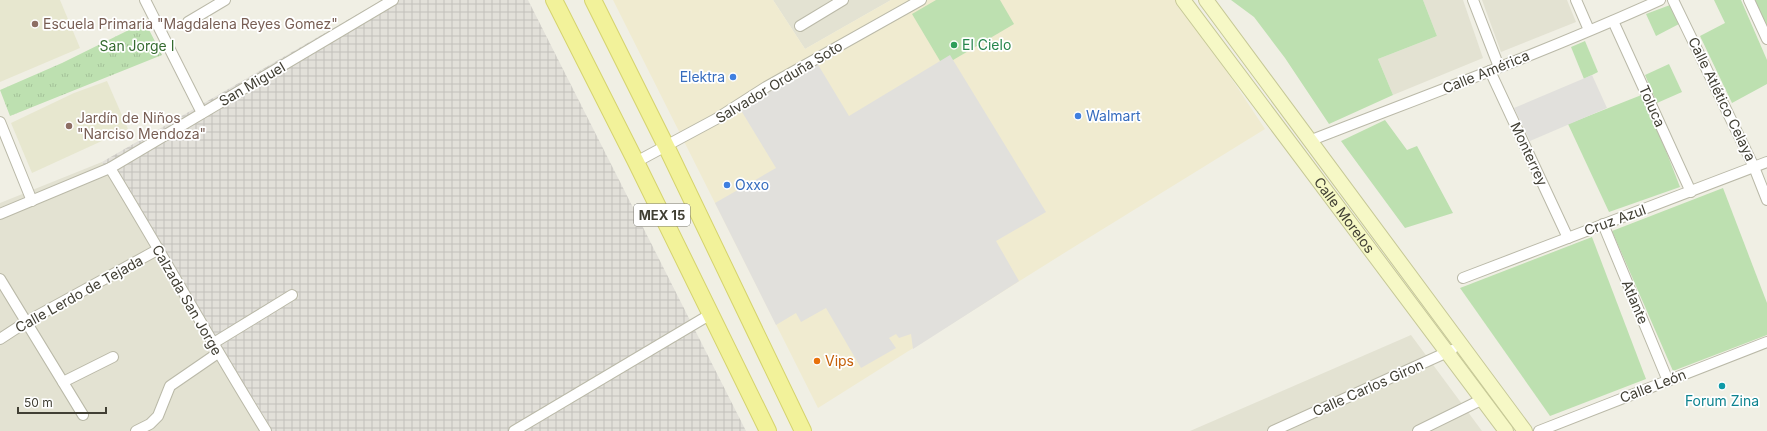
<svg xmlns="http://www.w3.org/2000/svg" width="1767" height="431" viewBox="0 0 1767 431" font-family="Inter,sans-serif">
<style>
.residential{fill:#e3e2d2}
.commercial{fill:#f0ebd0}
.industrial{fill:url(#industrial-grid)}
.education{fill:#e7e7cf}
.grass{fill:#bde0b0}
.park{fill:url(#park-tufts)}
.parking{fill:#e1e0dc}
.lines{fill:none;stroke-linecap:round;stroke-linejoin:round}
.street-casing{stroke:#bab9a8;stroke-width:12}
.secondary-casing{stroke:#c6c896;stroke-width:16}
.primary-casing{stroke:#d5d36d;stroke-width:18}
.street{stroke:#fff;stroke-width:10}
.secondary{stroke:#f6f8c6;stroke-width:14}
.primary{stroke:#f2f29a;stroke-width:16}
.education-dot{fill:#8d6e63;stroke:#fff;stroke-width:1.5}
.leisure-dot{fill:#2e9e5b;stroke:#fff;stroke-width:1.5}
.shop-dot{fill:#3f7fe0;stroke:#fff;stroke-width:1.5}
.food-dot{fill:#e8710a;stroke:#fff;stroke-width:1.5}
.culture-dot{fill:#0f9aa8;stroke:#fff;stroke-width:1.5}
.labels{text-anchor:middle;stroke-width:3.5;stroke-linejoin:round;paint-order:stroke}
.shield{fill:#fff;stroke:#7a7971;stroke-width:1}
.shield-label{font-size:13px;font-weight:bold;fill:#413f34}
.education-label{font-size:14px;fill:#785e54;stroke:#fff;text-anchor:start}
.leisure-label{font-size:14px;fill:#27864d;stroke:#fff;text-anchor:start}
.park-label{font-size:14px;fill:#356b2f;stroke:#fff}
.street-label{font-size:14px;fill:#413f34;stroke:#fff}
.shop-label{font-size:14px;fill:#366cbe;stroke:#fff;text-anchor:start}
.food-label{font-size:14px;fill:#c56008;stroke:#fff;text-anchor:start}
.culture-label{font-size:14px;fill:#0d838f;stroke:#fff}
</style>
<defs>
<pattern id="industrial-grid" width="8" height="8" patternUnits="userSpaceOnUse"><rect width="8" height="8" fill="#e2e0d9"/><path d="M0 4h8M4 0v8" fill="none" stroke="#c3c1bb"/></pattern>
<pattern id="park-tufts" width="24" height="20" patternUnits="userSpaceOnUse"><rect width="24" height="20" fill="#bde0b0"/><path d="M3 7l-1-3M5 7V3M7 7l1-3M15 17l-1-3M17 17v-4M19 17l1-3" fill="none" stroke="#a4c198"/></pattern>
</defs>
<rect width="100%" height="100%" fill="#f0efe4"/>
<!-- residential -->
<g class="residential">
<path d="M773,0H891L805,49Z"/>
<path d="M1423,0H1463L1483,58L1393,95L1378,59L1437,36Z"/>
<path d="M1482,0H1567L1576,22L1501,52Z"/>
<path d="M102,162L269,431H0V203Z"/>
<path d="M1411,335L1482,431H1190Z"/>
</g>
<!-- commercial -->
<path class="commercial" d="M613,0H773L805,49L891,0H1179L1265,129L1069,250L818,408Z"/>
<!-- industrial -->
<path class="industrial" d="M382,0H528L746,431H269L102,162Z"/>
<!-- education -->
<g class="education">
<path d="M0,0H60L80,48L0,82Z"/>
<path d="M107,81L128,129L32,173L11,123L74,93Z"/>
</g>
<!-- grass -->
<g class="grass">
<path d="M936,0H1000L1014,24L943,66L912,14Z"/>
<path d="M1231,0H1423L1437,36L1378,59L1393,95L1329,124L1285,58L1254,17Z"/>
<path d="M1714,0H1741L1767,60V84L1732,103L1700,36L1725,23Z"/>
<path d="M1753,0H1767V33Z"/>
<path d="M1670,5L1679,24L1656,36L1646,14Z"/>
<path d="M1585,41L1598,72L1584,79L1571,47Z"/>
<path d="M1669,64L1682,92L1657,103L1645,75Z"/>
<path d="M1644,94L1680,187L1609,212L1568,124Z"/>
<path d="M1385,120L1407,150L1417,146L1453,213L1405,228L1341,141Z"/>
<path d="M1723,188L1767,303V335L1673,371L1612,231Z"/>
<path d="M1592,237L1646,379L1550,416L1460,288Z"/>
</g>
<!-- park -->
<path class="park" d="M145,22L162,55L10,116L0,90L62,63Z"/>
<!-- parking -->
<g class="parking">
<path d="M950,55L1046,212L996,241L1019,281L913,349L911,334L899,338L896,334L889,338L896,348L861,368L826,308L801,322L796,313L776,325L715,203L776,168L739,107L817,63L849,116Z"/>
<path d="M1592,75L1607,108L1530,141L1514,108Z"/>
</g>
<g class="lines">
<defs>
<g id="street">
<path d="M145,0L202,113"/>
<path d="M1473,0L1499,67"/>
<path d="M1576,0L1589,30"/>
<path d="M1673,0L1754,167L1767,200"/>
<path d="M1749,0L1767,39"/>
<path d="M1613,21L1691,192"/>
<path d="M188,22L225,0"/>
<path d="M800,26L843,0"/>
<path d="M1490,71L1568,238"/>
<path d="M0,122L32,201"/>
<path d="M1309,141C1427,95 1545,52 1660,0"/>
<path d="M636,162L716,119L766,87L921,0"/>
<path d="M110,168C163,255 212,344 266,431"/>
<path d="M0,214L110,168L393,0"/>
<path d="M1603,224L1668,381"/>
<path d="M1463,278L1767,162"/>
<path d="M0,279L83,415"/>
<path d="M0,339L26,322L159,249"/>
<path d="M212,344L292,295"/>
<path d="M63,382L113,357"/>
<path d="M136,431L150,424L158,416L170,386L218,353"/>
<path d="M514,431L711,314"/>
<path d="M1273,431L1452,350"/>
<path d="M1418,431L1483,399"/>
<path d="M1539,431L1767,342"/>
</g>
<g id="secondary">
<path id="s1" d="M1183,0L1506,431"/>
<path d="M1206,0L1525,431"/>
</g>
<g id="primary">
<path d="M554,0L636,162L768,431"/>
<path d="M593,0L666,146L803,431"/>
</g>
</defs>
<!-- street casing -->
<use href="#street" class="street-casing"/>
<!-- secondary casing -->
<use href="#secondary" class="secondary-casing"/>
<!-- primary casing -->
<use href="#primary" class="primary-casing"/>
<!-- street -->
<use href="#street" class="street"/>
<!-- secondary -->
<use href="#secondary" class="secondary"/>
<!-- primary -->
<use href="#primary" class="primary"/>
</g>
<!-- markers -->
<g class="education-dot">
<circle cx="35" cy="24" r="4"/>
<circle cx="69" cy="126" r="4"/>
</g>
<circle class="leisure-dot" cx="954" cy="45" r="4"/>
<g class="shop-dot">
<circle cx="733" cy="77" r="4"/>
<circle cx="1078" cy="116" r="4"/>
<circle cx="727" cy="185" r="4"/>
</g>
<circle class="food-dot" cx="817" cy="361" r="4"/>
<circle class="culture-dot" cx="1722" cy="386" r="4"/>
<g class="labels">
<!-- shield labels -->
<rect class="shield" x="634" y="204" width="56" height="22" rx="3"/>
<g class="shield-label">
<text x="662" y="220">MEX 15</text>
</g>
<!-- education labels -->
<g class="education-label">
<text x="43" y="29">Escuela Primaria "Magdalena Reyes Gomez"</text>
<text x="77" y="123">Jardín de Niños<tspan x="77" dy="16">"Narciso Mendoza"</tspan></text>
</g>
<!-- leisure labels -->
<g class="leisure-label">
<text x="962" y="50">El Cielo</text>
</g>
<!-- park labels -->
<g class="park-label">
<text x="137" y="51">San Jorge I</text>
</g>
<!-- street labels -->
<g class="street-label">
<text transform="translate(1486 72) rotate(-22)" y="5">Calle América</text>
<text transform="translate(779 82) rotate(-31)" y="5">Salvador Orduña Soto</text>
<text transform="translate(252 84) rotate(-30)" y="5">San Miguel</text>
<text transform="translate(1722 99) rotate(64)" y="5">Calle Atlético Celaya</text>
<text transform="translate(1652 106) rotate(66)" y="5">Toluca</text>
<text transform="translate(1529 154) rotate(65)" y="5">Monterrey</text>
<text dy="5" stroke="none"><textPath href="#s1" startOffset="269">Calle Morelos</textPath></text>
<text transform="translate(1615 220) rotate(-20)" y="5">Cruz Azul</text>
<text transform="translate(79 294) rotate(-29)" y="5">Calle Lerdo de Tejada</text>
<text transform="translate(187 300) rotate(60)" y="5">Calzada San Jorge</text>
<text transform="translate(1635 302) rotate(67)" y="5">Atlante</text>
<text transform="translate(1653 386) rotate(-21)" y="5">Calle León</text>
<text transform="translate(1368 388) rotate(-24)" y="5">Calle Carlos Giron</text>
</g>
<!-- shop labels -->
<g class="shop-label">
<text x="725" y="82" text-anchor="end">Elektra</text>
<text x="1086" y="121">Walmart</text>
<text x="735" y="190">Oxxo</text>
</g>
<!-- food labels -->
<g class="food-label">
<text x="825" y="366">Vips</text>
</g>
<!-- culture labels -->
<g class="culture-label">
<text x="1722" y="406">Forum Zina</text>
</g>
</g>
<!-- scale -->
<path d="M18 407v6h88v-6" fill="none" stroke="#413f34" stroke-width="2"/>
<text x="24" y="407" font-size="12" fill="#413f34" stroke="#ffffff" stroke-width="3" paint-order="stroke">50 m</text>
</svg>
